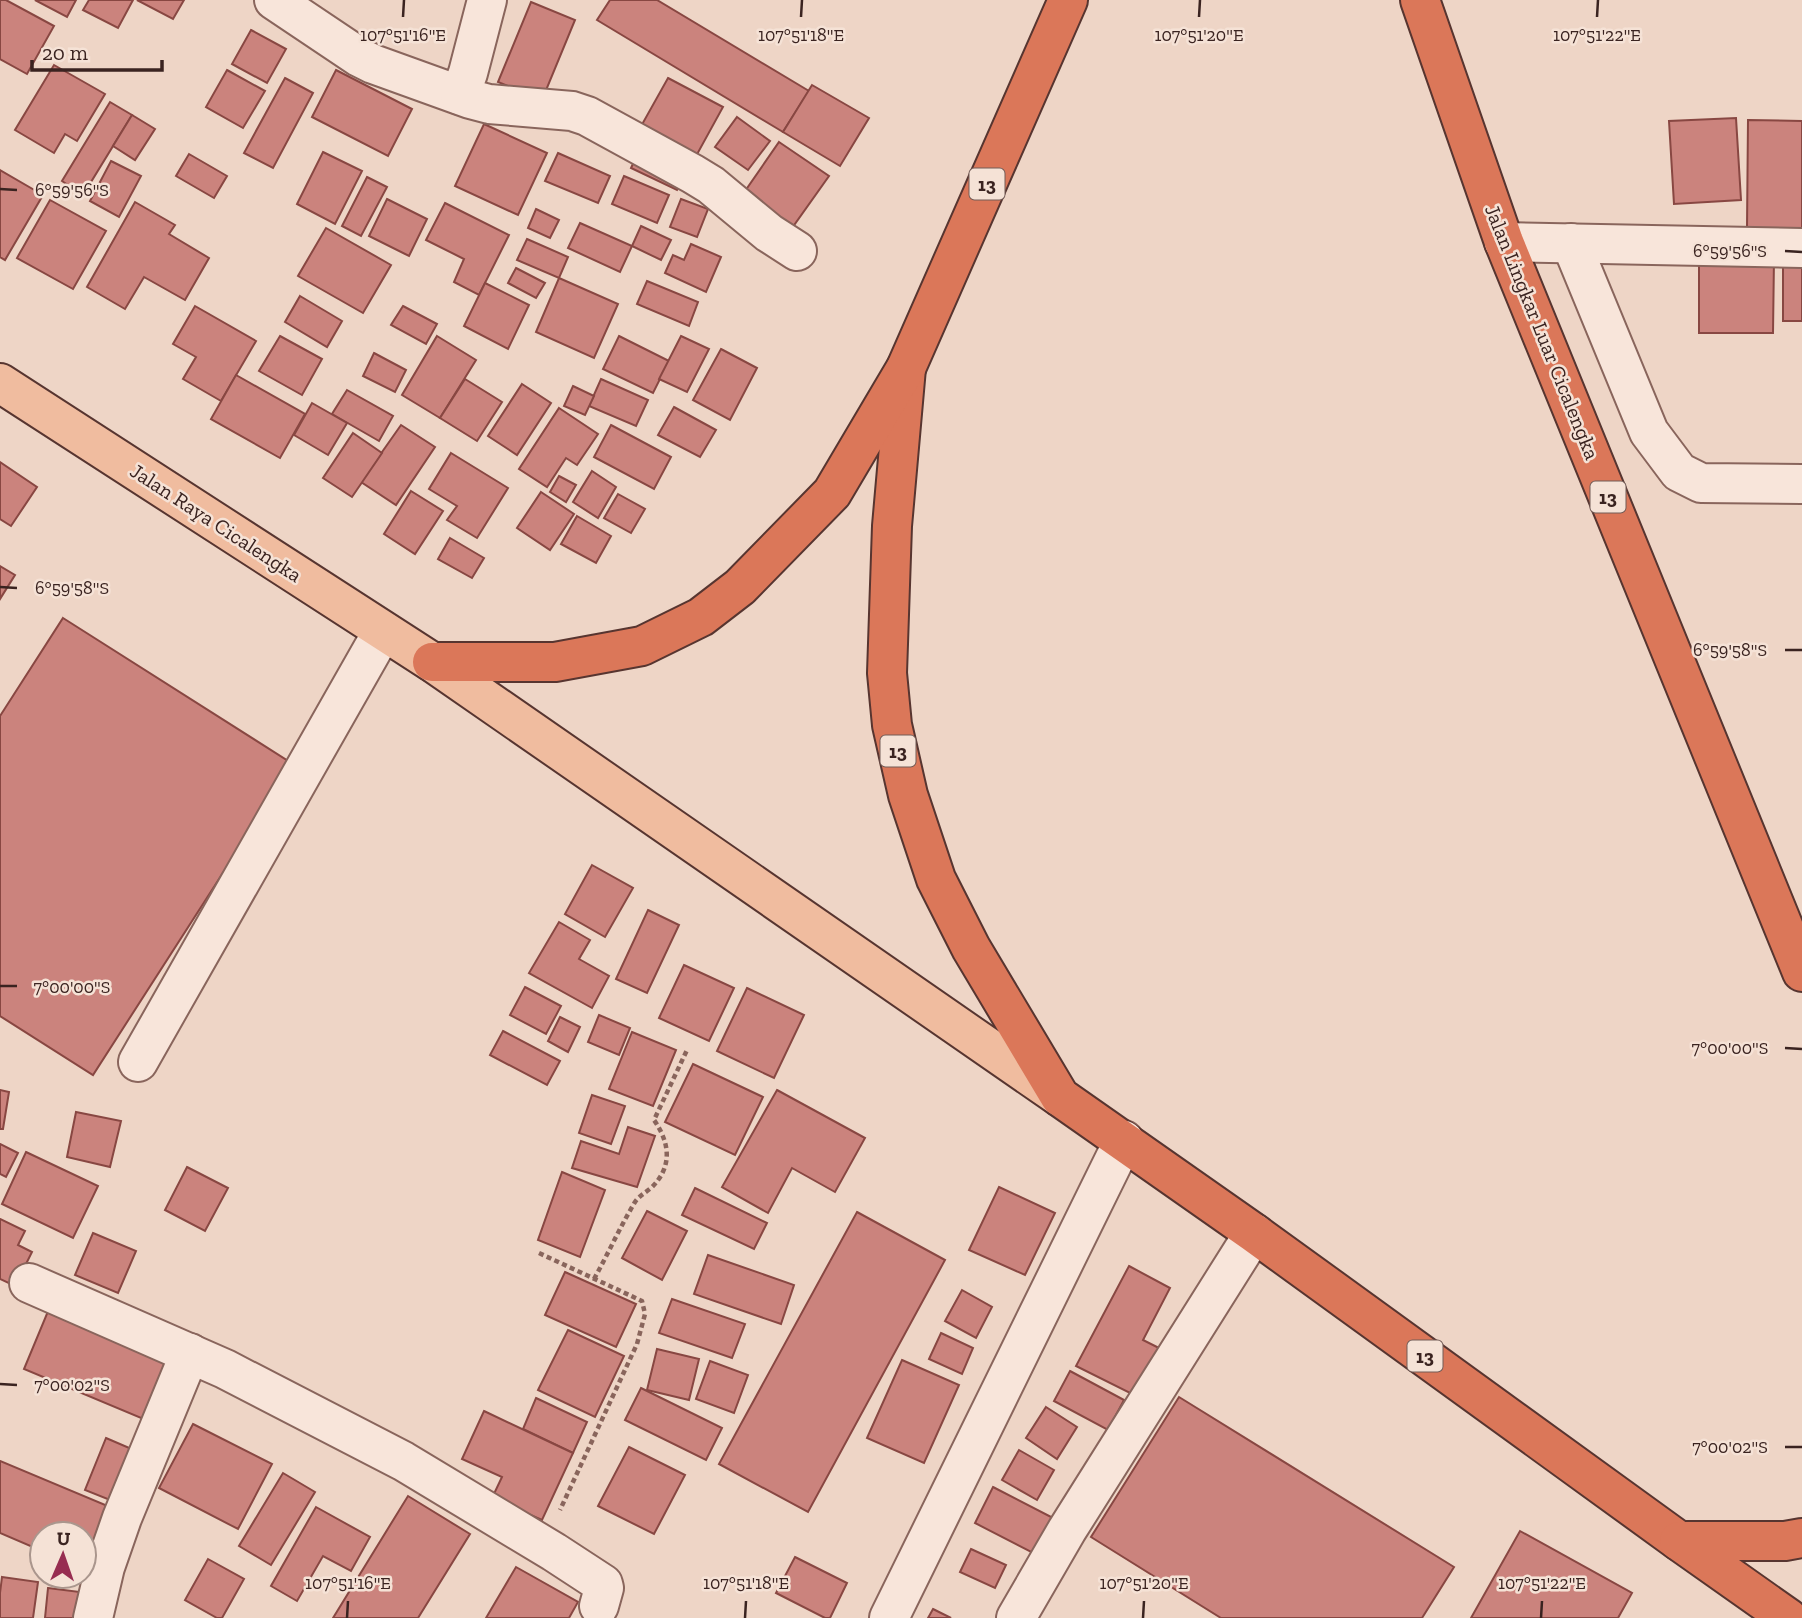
<svg xmlns="http://www.w3.org/2000/svg" width="1802" height="1618" viewBox="0 0 1802 1618" font-family="'Zilla Slab',serif">
<style>
.building{fill:#cb837d;stroke:#884742;stroke-width:2}
.lines{fill:none;stroke-linecap:round;stroke-linejoin:round}
.minor-casing{stroke:#89655c;stroke-width:42}
.major-casing{stroke:#573530;stroke-width:42}
.highway-casing{stroke:#573530;stroke-width:42}
.path{stroke:#89655c;stroke-width:4.5;stroke-dasharray:5 3.5;stroke-linecap:butt}
.minor{stroke:#f8e5da;stroke-width:38}
.major{stroke:#f0bc9f;stroke-width:38}
.highway{stroke:#db7759;stroke-width:38}
.ticks{fill:none;stroke:#3a2320;stroke-width:2.5}
.labels{text-anchor:middle;stroke-width:5;stroke-linejoin:round;paint-order:stroke}
.shield{fill:#f5e2d6;stroke:#725c57;stroke-width:2}
.shield-label{font-size:19px;font-weight:bold;fill:#3a2320}
.street-label{font-size:21px;fill:#3a2320;stroke:#f5e2d6}
.ticks-label{font-size:18px;text-anchor:middle;fill:#3a2320;stroke:#f5e2d6;stroke-width:5;stroke-linejoin:round;paint-order:stroke}
</style>
<rect width="100%" height="100%" fill="#eed5c6"/>
<!-- building -->
<g class="building">
<path d="M0,0H6L54,26L27,74L0,59Z"/>
<path d="M35,0H76L67,17Z"/>
<path d="M89,0H133L118,28L83,10Z"/>
<path d="M137,0H184L173,19Z"/>
<path d="M610,0H657L809,91L783,132L597,20Z"/>
<path d="M531,2L575,20L542,100L498,82Z"/>
<path d="M251,30L286,49L267,83L232,64Z"/>
<path d="M54,65L105,94L77,141L65,134L54,153L15,130Z"/>
<path d="M227,70L265,91L243,128L206,107Z"/>
<path d="M336,70L412,109L388,156L312,117Z"/>
<path d="M285,78L313,93L273,168L244,153Z"/>
<path d="M668,78L723,107L695,158L640,128Z"/>
<path d="M812,85L869,118L840,166L783,132Z"/>
<path d="M110,102L132,115L83,195L62,181Z"/>
<path d="M132,115L155,129L135,160L113,146Z"/>
<path d="M737,117L770,141L748,170L715,147Z"/>
<path d="M1736,118L1741,200L1674,204L1669,121Z"/>
<path d="M1748,120L1802,121V229L1747,228Z"/>
<path d="M484,124L547,153L518,215L455,186Z"/>
<path d="M779,142L829,176L792,228L743,194Z"/>
<path d="M323,152L362,171L335,224L297,204Z"/>
<path d="M558,153L610,176L598,203L545,181Z"/>
<path d="M189,154L227,176L214,198L176,176Z"/>
<path d="M637,155L683,177L677,190L631,168Z"/>
<path d="M111,161L141,176L119,217L90,201Z"/>
<path d="M0,170L43,195L5,260L0,257Z"/>
<path d="M624,176L669,195L657,223L612,204Z"/>
<path d="M367,177L387,187L361,236L342,226Z"/>
<path d="M387,199L427,219L409,256L369,236Z"/>
<path d="M681,199L708,209L697,237L670,227Z"/>
<path d="M50,200L106,231L73,289L17,258Z"/>
<path d="M135,202L175,225L169,234L209,258L185,300L144,277L125,309L87,287Z"/>
<path d="M445,203L509,235L479,295L454,282L464,259L426,240Z"/>
<path d="M536,209L559,220L550,238L528,228Z"/>
<path d="M580,223L632,246L620,272L568,248Z"/>
<path d="M641,226L671,240L661,260L632,246Z"/>
<path d="M326,228L391,265L363,313L298,276Z"/>
<path d="M527,239L568,257L559,278L517,260Z"/>
<path d="M691,244L721,257L706,292L665,273L673,255L684,260Z"/>
<path d="M1699,258H1774L1773,333H1699Z"/>
<rect x="1783" y="262" width="19" height="59"/>
<path d="M516,268L545,283L536,298L508,283Z"/>
<path d="M559,278L618,304L594,358L536,332Z"/>
<path d="M647,281L698,302L689,326L637,304Z"/>
<path d="M485,283L529,305L508,349L464,326Z"/>
<path d="M300,296L342,321L327,347L285,322Z"/>
<path d="M195,306L256,341L221,401L183,379L196,357L173,344Z"/>
<path d="M403,306L437,324L426,344L391,325Z"/>
<path d="M280,336L322,359L302,395L259,371Z"/>
<path d="M437,336L476,360L440,418L402,395Z"/>
<path d="M619,336L669,361L653,393L603,369Z"/>
<path d="M681,336L709,349L687,392L659,379Z"/>
<path d="M721,349L757,368L730,420L693,400Z"/>
<path d="M374,353L406,370L395,392L363,376Z"/>
<path d="M236,375L305,414L280,458L211,419Z"/>
<path d="M465,379L502,402L477,441L440,418Z"/>
<path d="M601,379L648,400L636,426L589,406Z"/>
<path d="M522,384L551,403L517,455L488,436Z"/>
<path d="M573,386L594,396L585,415L564,406Z"/>
<path d="M347,390L393,416L379,441L332,414Z"/>
<path d="M312,403L347,423L328,455L294,435Z"/>
<path d="M674,407L716,430L700,457L658,435Z"/>
<path d="M559,408L598,434L577,465L566,458L547,487L519,469Z"/>
<path d="M401,425L435,447L396,505L361,482Z"/>
<path d="M611,425L671,457L654,489L594,457Z"/>
<path d="M353,433L382,453L352,497L323,478Z"/>
<path d="M451,453L508,488L477,538L447,520L457,506L429,489Z"/>
<path d="M0,462L37,487L11,526L0,519Z"/>
<path d="M592,471L616,487L598,518L573,502Z"/>
<path d="M559,476L576,485L566,502L550,492Z"/>
<path d="M411,491L443,511L415,554L384,534Z"/>
<path d="M541,492L574,514L550,550L517,528Z"/>
<path d="M618,494L645,509L631,533L604,518Z"/>
<path d="M577,516L611,536L596,563L561,544Z"/>
<path d="M450,538L484,558L472,578L438,559Z"/>
<path d="M0,566L15,575L0,599Z"/>
<path d="M63,618L293,764L93,1075L0,1016V716Z"/>
<path d="M592,865L633,888L605,937L565,914Z"/>
<path d="M648,910L679,925L647,993L616,979Z"/>
<path d="M559,922L590,940L579,959L609,976L592,1008L529,973Z"/>
<path d="M684,965L734,988L709,1041L659,1018Z"/>
<path d="M525,987L561,1006L546,1034L510,1015Z"/>
<path d="M747,988L804,1015L774,1078L717,1051Z"/>
<path d="M599,1015L630,1028L619,1055L588,1042Z"/>
<path d="M560,1017L580,1027L568,1052L548,1041Z"/>
<path d="M503,1031L560,1061L547,1085L490,1055Z"/>
<path d="M632,1032L676,1050L653,1106L609,1089Z"/>
<path d="M693,1064L763,1097L735,1155L665,1122Z"/>
<path d="M0,1090L9,1092L3,1129H0Z"/>
<path d="M777,1090L865,1138L835,1192L792,1168L768,1213L722,1187Z"/>
<path d="M592,1095L625,1106L611,1144L579,1133Z"/>
<path d="M76,1112L121,1121L110,1167L67,1157Z"/>
<path d="M628,1127L655,1136L637,1187L572,1168L581,1141L619,1154Z"/>
<path d="M0,1144L18,1153L6,1177L0,1174Z"/>
<path d="M26,1152L98,1186L73,1238L2,1204Z"/>
<path d="M187,1167L228,1188L205,1231L165,1210Z"/>
<path d="M562,1172L605,1190L580,1257L538,1240Z"/>
<path d="M999,1187L1055,1213L1025,1275L969,1250Z"/>
<path d="M695,1188L767,1223L754,1249L682,1215Z"/>
<path d="M647,1211L687,1231L662,1280L622,1258Z"/>
<path d="M857,1212L945,1260L808,1512L719,1464Z"/>
<path d="M0,1219L25,1231L18,1245L32,1252L15,1286L0,1279Z"/>
<path d="M93,1233L136,1251L118,1293L75,1275Z"/>
<path d="M708,1255L794,1285L781,1324L694,1294Z"/>
<path d="M1129,1266L1170,1288L1143,1340L1159,1348L1134,1395L1076,1366Z"/>
<path d="M565,1272L636,1304L616,1347L545,1315Z"/>
<path d="M962,1290L992,1307L976,1338L945,1321Z"/>
<path d="M672,1299L745,1324L732,1358L659,1333Z"/>
<path d="M51,1304L180,1358L153,1423L24,1369Z"/>
<path d="M568,1330L624,1356L595,1417L538,1390Z"/>
<path d="M941,1333L973,1348L962,1374L929,1359Z"/>
<path d="M657,1349L699,1359L689,1400L647,1390Z"/>
<path d="M902,1360L959,1385L924,1463L867,1438Z"/>
<path d="M710,1361L748,1375L734,1413L696,1399Z"/>
<path d="M1070,1371L1124,1400L1108,1430L1054,1401Z"/>
<path d="M641,1388L722,1428L706,1460L625,1420Z"/>
<path d="M1179,1397L1454,1567L1422,1618H1221L1091,1537Z"/>
<path d="M536,1398L587,1422L573,1453L523,1429Z"/>
<path d="M1046,1407L1077,1427L1057,1459L1026,1438Z"/>
<path d="M484,1411L573,1453L542,1520L492,1498L502,1477L462,1459Z"/>
<path d="M193,1424L272,1464L238,1529L159,1488Z"/>
<path d="M106,1438L141,1453L120,1504L85,1490Z"/>
<path d="M629,1447L685,1475L654,1534L598,1506Z"/>
<path d="M1019,1450L1054,1470L1037,1500L1002,1480Z"/>
<path d="M0,1461L122,1512L95,1574L84,1569V1534H42V1551L0,1533Z"/>
<path d="M283,1473L315,1492L271,1565L239,1546Z"/>
<path d="M993,1487L1055,1519L1037,1555L975,1523Z"/>
<path d="M408,1496L470,1534L418,1618H333Z"/>
<path d="M316,1507L370,1537L351,1571L323,1556L297,1601L271,1586Z"/>
<path d="M1520,1531L1632,1593L1618,1618H1471Z"/>
<path d="M971,1549L1006,1565L995,1588L960,1572Z"/>
<path d="M795,1557L847,1583L830,1618H825L776,1593Z"/>
<path d="M208,1559L244,1579L222,1618H217L185,1600Z"/>
<path d="M516,1567L578,1602L569,1618H486Z"/>
<path d="M2,1577L38,1582L33,1618H0V1593Z"/>
<path d="M48,1588L88,1593L86,1618H45Z"/>
<path d="M933,1609L951,1618H928Z"/>
</g>
<g class="lines">
<defs>
<g id="minor">
<path d="M274,0L359,57L373,64L470,99L489,104L572,111L587,116L693,174L711,185L769,233L797,251"/>
<path d="M460,95L468,73L487,0"/>
<path d="M1504,242L1802,248"/>
<path d="M1571,243L1649,432L1679,472L1701,483L1802,484"/>
<path d="M138,1062L383,631"/>
<path d="M29,1283L225,1369L403,1461L554,1552L603,1584L604,1588L599,1606"/>
<path d="M93,1618L105,1567L122,1518L190,1353"/>
<path d="M889,1618L1124,1140"/>
<path d="M1016,1618L1067,1530L1254,1233"/>
</g>
<path id="major" d="M0,383L432,662L1060,1097"/>
<g id="highway">
<path d="M1420,0L1504,242L1802,972"/>
<path d="M906,368L892,526L887,673L892,725L908,795L936,879L971,948L1060,1097L1254,1233L1679,1541L1788,1618"/>
<path d="M432,662H555L642,646L701,617L740,587L832,493L906,368L1068,0"/>
<path d="M1679,1541H1785L1802,1538"/>
</g>
</defs>
<!-- minor casing -->
<use href="#minor" class="minor-casing"/>
<!-- major casing -->
<use href="#major" class="major-casing"/>
<!-- highway casing -->
<use href="#highway" class="highway-casing"/>
<!-- path -->
<g class="path">
<path d="M539,1253L642,1301L645,1314L637,1344L560,1510"/>
<path d="M594,1279C608,1254 620,1227 635,1202C639,1196 645,1193 651,1188C673,1167 670,1143 654,1120L687,1050"/>
</g>
<!-- minor -->
<use href="#minor" class="minor"/>
<!-- major -->
<use href="#major" class="major"/>
<!-- highway -->
<use href="#highway" class="highway"/>
</g>
<!-- ticks -->
<path class="ticks" d="M403,17L404,0M801,17L802,0M1199,17L1200,0M1597,17L1598,0M0,189L17,190M1785,251L1802,252M0,587L17,588M1785,650H1802M0,986H17M1785,1048L1802,1049M0,1384L17,1385M1785,1447H1802M347,1618L348,1601M745,1618L746,1601M1143,1618L1144,1601M1541,1618L1542,1601"/>
<g class="labels">
<!-- shield labels -->
<g class="shield">
<rect x="969.5" y="168.5" width="35" height="31" rx="5"/>
<rect x="1590.5" y="481.5" width="35" height="31" rx="5"/>
<rect x="880.5" y="735.5" width="35" height="31" rx="5"/>
<rect x="1407.5" y="1340.5" width="35" height="31" rx="5"/>
</g>
<g class="shield-label">
<text x="987" y="191">13</text>
<text x="1608" y="504">13</text>
<text x="898" y="758">13</text>
<text x="1425" y="1363">13</text>
</g>
<!-- street labels -->
<g class="street-label">
<text transform="translate(1542 332) rotate(68)" y="7">Jalan Lingkar Luar Cicalengka</text>
<text transform="translate(216 523) rotate(33)" y="7">Jalan Raya Cicalengka</text>
</g>
</g>
<g class="ticks-label">
<text x="403" y="41">107°51'16"E</text>
<text x="801" y="41">107°51'18"E</text>
<text x="1199" y="41">107°51'20"E</text>
<text x="1597" y="41">107°51'22"E</text>
<text x="72" y="196">6°59'56"S</text>
<text x="1730" y="257">6°59'56"S</text>
<text x="72" y="594">6°59'58"S</text>
<text x="1730" y="656">6°59'58"S</text>
<text x="72" y="993">7°00'00"S</text>
<text x="1730" y="1054">7°00'00"S</text>
<text x="72" y="1391">7°00'02"S</text>
<text x="1730" y="1453">7°00'02"S</text>
<text x="348" y="1589">107°51'16"E</text>
<text x="746" y="1589">107°51'18"E</text>
<text x="1144" y="1589">107°51'20"E</text>
<text x="1542" y="1589">107°51'22"E</text>
</g>
<!-- north arrow -->
<g transform="translate(63 1555) rotate(2)"><circle r="33" fill="#f5e2d6" stroke="#aa968d" stroke-width="2"/>
<path d="M0-5L12 26L0 18L-12 26Z" fill="#972d51"/>
<text y="-10" font-size="19" font-weight="bold" text-anchor="middle" fill="#3a2320">U</text>
</g>
<!-- scale -->
<path d="M32 60v10h130v-10" fill="none" stroke="#3a2320" stroke-width="3.5"/>
<text x="42" y="60" font-size="21" fill="#3a2320" stroke="#f5e2d6" stroke-width="5" paint-order="stroke">20 m</text>
</svg>
